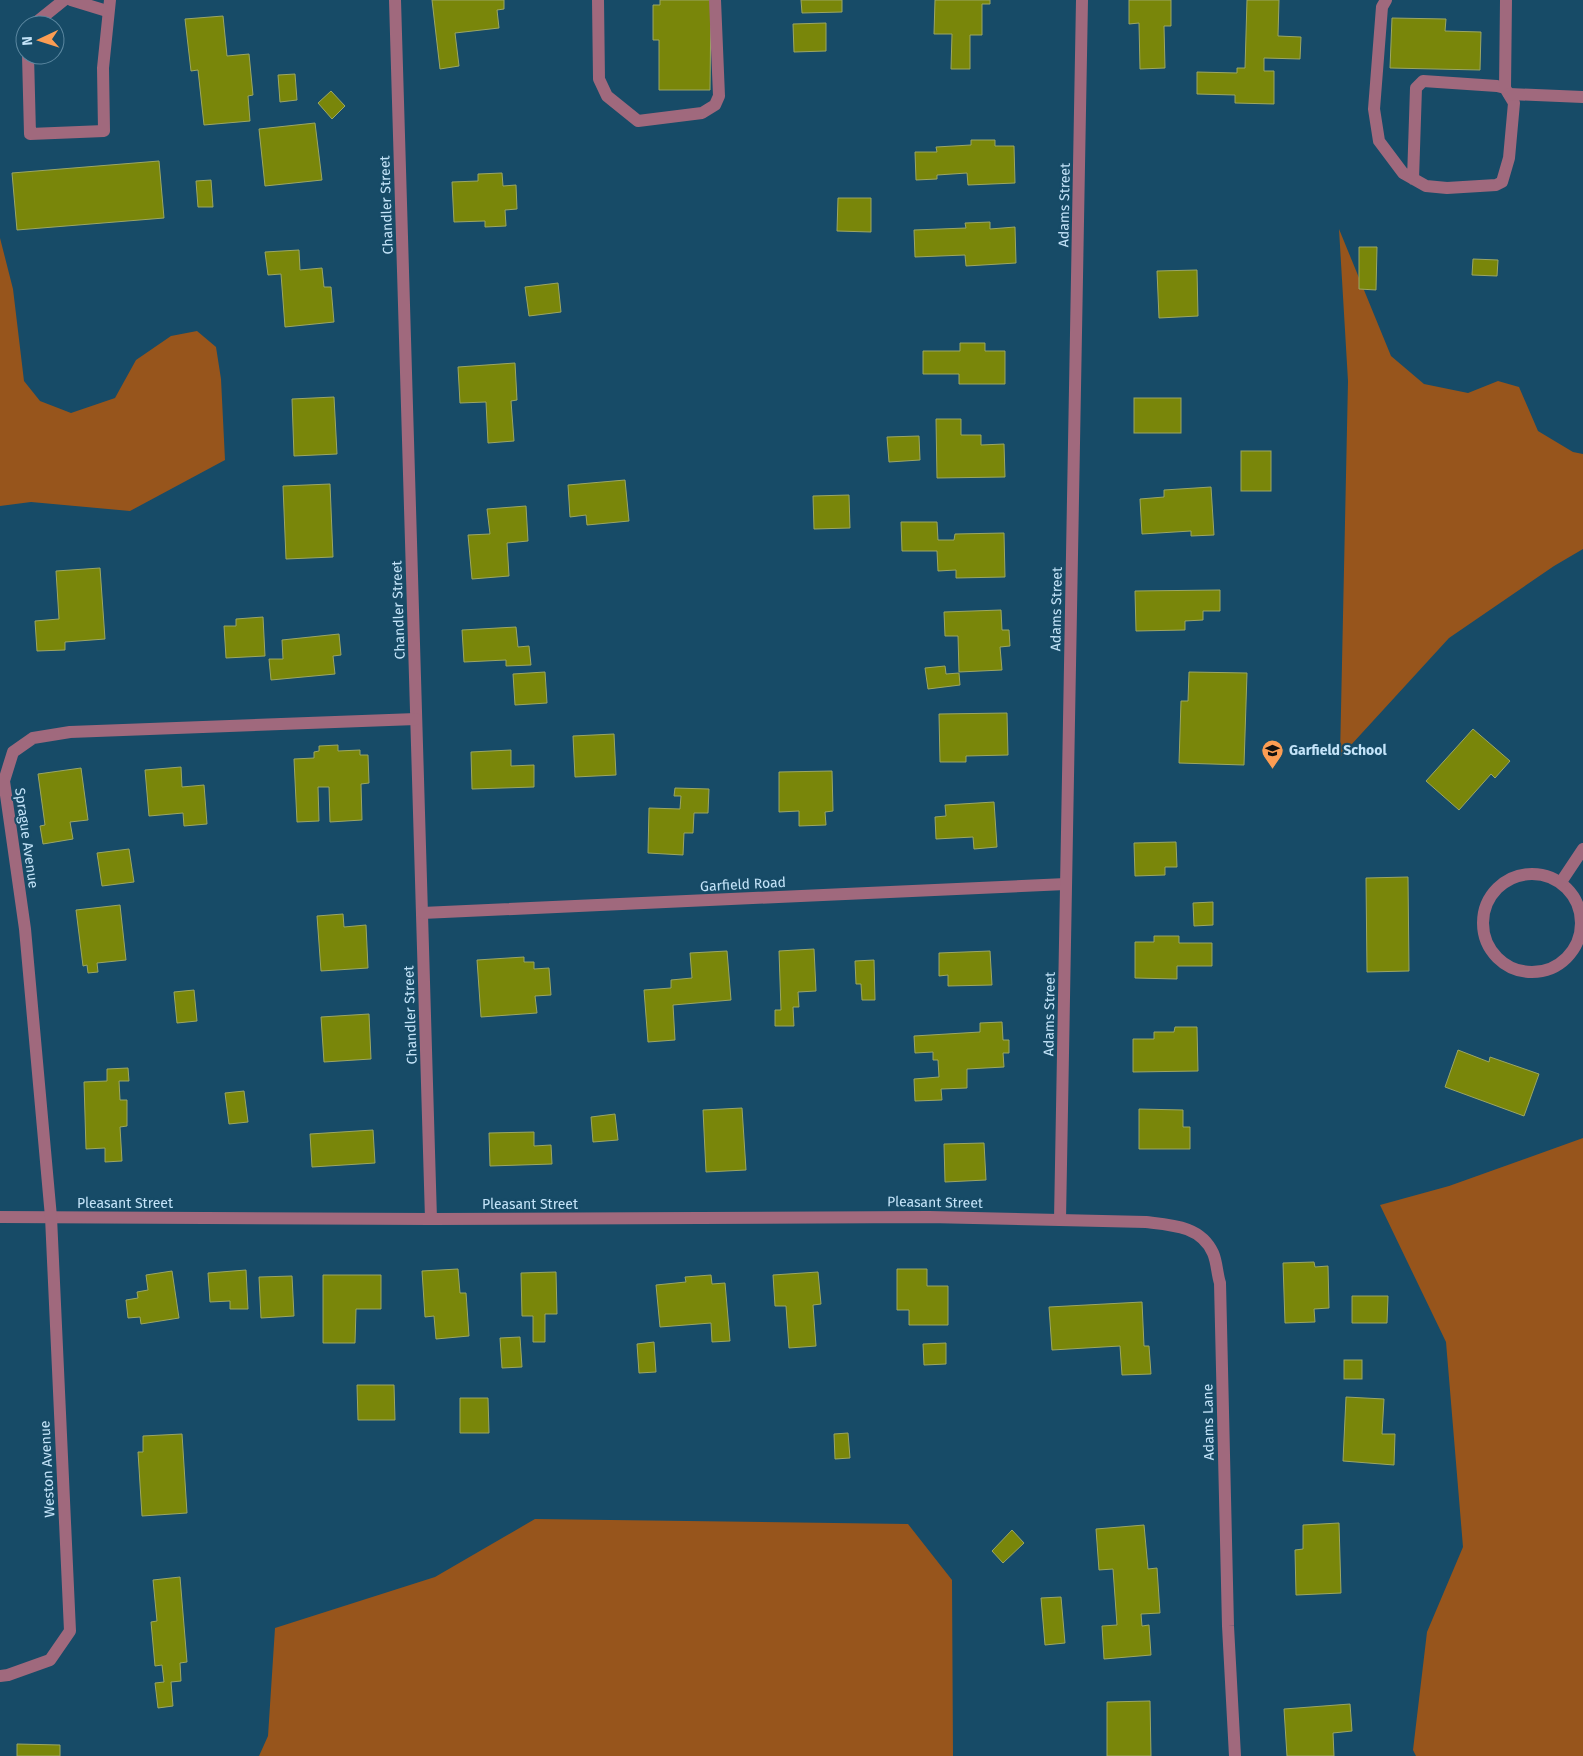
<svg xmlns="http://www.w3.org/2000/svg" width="1583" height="1756" viewBox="0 0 1583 1756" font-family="'Fira Sans',sans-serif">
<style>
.green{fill:#97551c}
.building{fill:#79860a;stroke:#9ba664}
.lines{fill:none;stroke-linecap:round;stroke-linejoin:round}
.minor{stroke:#a0697d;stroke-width:12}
.labels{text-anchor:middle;stroke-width:4.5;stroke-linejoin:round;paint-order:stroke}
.street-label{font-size:14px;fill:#c4e4f9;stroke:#174b67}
.poi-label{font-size:14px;font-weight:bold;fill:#c4e4f9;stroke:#174b67;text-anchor:start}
</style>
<rect width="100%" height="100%" fill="#174b67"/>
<!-- green -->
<g class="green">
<path d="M1339,229L1391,356L1424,384L1468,393L1498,381L1519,387L1538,431L1573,452L1583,454V549L1554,566L1449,638L1340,757L1348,381Z"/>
<path d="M0,238L13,289L24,381L40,401L71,413L115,398L136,360L171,336L197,331L216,347L221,379L225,460L130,511L31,502L0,506Z"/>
<path d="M1583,1138V1756H1416L1413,1750L1427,1632L1463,1547L1446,1342L1380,1205L1449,1186Z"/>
<path d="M535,1519L908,1524L952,1580L953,1756H259L268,1736L275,1628L435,1577Z"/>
</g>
<!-- building -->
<g class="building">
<path d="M432,0H504V9L497,10L499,28L455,33L459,66L440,69Z"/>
<path d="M660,0H711L710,90H659V40H653V5H660Z"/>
<path d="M801,0H842V12L802,13Z"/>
<path d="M935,0H990V4H982V35H970V69H951L952,34H934Z"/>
<path d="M1129,0H1171V26H1164L1165,68L1140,69L1139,23L1129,24Z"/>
<path d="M1247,0H1279L1278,36L1301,37L1300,59L1264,58V71H1274V104L1235,103V95L1197,94V72L1237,73V68H1245Z"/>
<path d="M223,16L227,56L249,54L253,95L248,96L250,121L204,125L198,70L191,71L185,19Z"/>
<path d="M1392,18L1446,19L1445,31L1481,32L1480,70L1390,68Z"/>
<path d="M826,23V51L794,52L793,24Z"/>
<path d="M295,74L297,100L280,102L278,75Z"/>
<path d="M331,91L345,106L332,119L318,103Z"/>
<path d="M315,123L322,180L265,186L259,129Z"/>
<path d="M971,140H995V146H1014L1015,183L968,185L967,173L937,175V179L916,180L915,152H937L936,147L971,145Z"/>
<path d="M159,161L164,218L17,230L12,173Z"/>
<path d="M502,173L503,186L516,185L517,209L505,210L506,226L485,227V221L454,222L452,182L478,181V174Z"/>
<path d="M211,180L213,207H198L196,181Z"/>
<path d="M838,198H871V232L837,231Z"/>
<path d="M990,222V229L1015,227L1016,263L966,266L965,255L915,257L914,230L966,228L965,223Z"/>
<path d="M1359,247H1377L1376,290L1359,289Z"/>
<path d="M299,250L300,270L322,268L324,287H331L334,322L285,327L281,274L268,275L265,252Z"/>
<path d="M1473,259L1498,260L1497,276L1472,275Z"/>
<path d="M1197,270L1198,316L1159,318L1157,271Z"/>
<path d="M558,283L561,312L529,316L525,287Z"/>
<path d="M960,343H985V351H1005V384H959V374H923V351H960Z"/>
<path d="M515,363L517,400L511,401L514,441L488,443L486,402L460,403L458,367Z"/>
<path d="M334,397L337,454L294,456L292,399Z"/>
<rect x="1134" y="398" width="47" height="35"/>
<path d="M936,419H961V435H981V445L1004,444L1005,477L937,478Z"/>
<path d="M919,436L920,460L889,462L887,437Z"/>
<rect x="1241" y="451" width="30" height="40"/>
<path d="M625,480L629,521L587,525L586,515L570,517L568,485Z"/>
<path d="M330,484L333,557L286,559L283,486Z"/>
<path d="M1211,487L1214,535L1191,536V531L1142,534L1140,499L1164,497V490Z"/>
<path d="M849,495L850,528L814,529L813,496Z"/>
<path d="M526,506L528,541L507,543L509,576L472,579L468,535L490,534L487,509Z"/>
<path d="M901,522H937L938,540H954L955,534L1004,533L1005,577L956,578V570L938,571L937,551H902Z"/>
<path d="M100,568L105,639L65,642V650L37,651L35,621L59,619L56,571Z"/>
<path d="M1220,590V611H1203V620L1185,621V630L1136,631L1135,591Z"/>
<path d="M1001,610L1002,630H1009L1010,646L1000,647L1002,670L959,672L958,636H945L944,612Z"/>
<path d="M263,617L265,656L226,658L224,626H236V619Z"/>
<path d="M516,627L518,647L529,646L531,665L506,666V660L464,662L462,630Z"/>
<path d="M339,634L341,655L333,656L335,674L271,680L269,659H283L282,640Z"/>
<path d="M945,666L946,674L959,673L960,685L928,689L925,668Z"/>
<path d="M545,672L547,703L515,705L513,674Z"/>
<path d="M1189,672L1247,673L1244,765L1179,763L1181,701H1188Z"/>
<path d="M1007,713L1008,755L966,756V762H940L939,714Z"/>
<path d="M1473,729L1510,761L1495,778L1491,774L1459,810L1426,781Z"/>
<path d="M614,734L616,775L575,777L573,736Z"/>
<path d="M338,745V751L360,750V755H368L369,783L361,784L362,820L330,822L329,787H318L319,821L297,822L294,759L314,758V752L319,751V746Z"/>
<path d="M511,750V766L534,765V787L472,789L471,752Z"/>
<path d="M181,767L182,787L204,785L207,824L184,826L183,813L149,816L145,770Z"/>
<path d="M81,768L88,820L70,822L73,839L43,844L40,826L45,825L38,774Z"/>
<path d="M832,771L833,811L825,812L826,825L799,826V811L779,812V772Z"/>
<path d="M675,788L709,789L708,813H694L693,833H684L683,855L648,853L649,808L680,809L681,796H674Z"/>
<path d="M994,802L997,847L974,849L973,837L936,839L935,817L946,816L945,805Z"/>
<path d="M1176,842L1177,867H1165V875L1135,876L1134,843Z"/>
<path d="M129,849L134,882L102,886L97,853Z"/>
<path d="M1408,877L1409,971L1367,972L1366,878Z"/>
<path d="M1213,902V925L1194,926L1193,903Z"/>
<path d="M120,905L126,960L97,963L98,972L88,973L87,965L83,966L76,910Z"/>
<path d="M343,914L344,927L366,925L368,968L321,971L317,916Z"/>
<path d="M1154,936H1179V943H1212V966H1177V979L1135,978V942H1154Z"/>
<path d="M814,949L816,991L798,992L799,1007H793L794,1026H775V1010H781L779,951Z"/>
<path d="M727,951L731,1000L673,1005L675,1040L648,1042L644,990L671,988V980L692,978L690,953Z"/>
<path d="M990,951L992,985L948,986V975L939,976V953Z"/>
<path d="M524,957V962H534V969L549,968L551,995L535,996L537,1013L481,1017L477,960Z"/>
<path d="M874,960L875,1000H862L861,984H856L855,961Z"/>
<path d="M194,990L197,1021L177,1023L174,992Z"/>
<path d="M369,1014L371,1059L324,1062L321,1017Z"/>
<path d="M1002,1022L1003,1040H1009V1053H1003L1004,1067L967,1069V1088L941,1089L942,1100L915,1101L914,1079L939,1077L938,1060H933V1052L915,1053L914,1036L980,1032V1023Z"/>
<path d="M1175,1027H1197L1198,1071L1133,1072V1039H1154V1032H1174Z"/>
<path d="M1458,1050L1489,1062L1490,1057L1539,1074L1524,1116L1445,1087Z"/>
<path d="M128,1068L129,1081H119L120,1100H127V1126L120,1127L122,1161L105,1162V1148L86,1149L84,1082L107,1081V1069Z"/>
<path d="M244,1091L248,1122L229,1124L225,1093Z"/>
<path d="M742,1108L746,1170L706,1172L703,1110Z"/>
<path d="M1139,1109L1183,1110V1127H1190V1149H1139Z"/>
<path d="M615,1114L618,1140L593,1142L591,1117Z"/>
<path d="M373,1130L375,1163L312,1167L310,1134Z"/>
<path d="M534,1132V1146L551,1145L552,1164L490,1166L489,1133Z"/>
<path d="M984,1143L986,1180L945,1182L944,1144Z"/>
<path d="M1314,1262L1315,1267L1328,1266L1329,1308L1314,1309L1315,1322L1285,1323L1283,1263Z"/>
<path d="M458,1269L460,1293H466L469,1336L436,1339L434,1316L425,1317L422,1271Z"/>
<path d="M897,1269H927V1286H948V1325H909V1310H897Z"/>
<path d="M246,1270L248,1309H230V1301L210,1302L208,1273Z"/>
<path d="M172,1271L179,1318L141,1324L140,1317L128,1318L126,1300L138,1298L137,1292L148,1290L146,1275Z"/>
<path d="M556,1272L557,1314H545V1342H533V1316H522L521,1273Z"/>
<path d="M818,1272L821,1304L813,1305L816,1346L789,1348L786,1306H775L773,1275Z"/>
<path d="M323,1275H381V1309H356L355,1343H323Z"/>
<path d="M711,1275L712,1284L725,1283L730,1341L712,1342L711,1323L660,1327L656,1285L686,1282L685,1277Z"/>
<path d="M292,1276L294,1316L261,1318L259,1277Z"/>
<path d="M1352,1296H1388L1387,1323H1352Z"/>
<path d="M1142,1302L1144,1346H1149L1151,1374L1122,1375L1120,1346L1052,1350L1049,1307Z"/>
<path d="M520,1337L522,1367L502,1368L500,1338Z"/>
<path d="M654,1342L656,1372L639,1373L637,1344Z"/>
<path d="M946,1343V1364L924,1365L923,1344Z"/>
<rect x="1344" y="1360" width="18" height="19"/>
<path d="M357,1385H394L395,1420H358Z"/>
<path d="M1346,1397L1384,1399L1382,1434H1395L1394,1465L1343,1461Z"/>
<path d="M460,1398H488L489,1433H460Z"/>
<path d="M848,1433L850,1458L835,1459L834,1434Z"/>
<path d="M182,1434L187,1513L142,1516L138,1452H143V1436Z"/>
<path d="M1339,1523L1341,1593L1296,1595L1295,1550L1303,1549V1525Z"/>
<path d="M1144,1525L1148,1569L1157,1568L1160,1613L1141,1614L1142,1626L1149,1625L1151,1655L1104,1659L1102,1626L1117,1625L1113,1569L1099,1570L1096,1529Z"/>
<path d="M1012,1530L1024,1543L1003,1563L992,1551Z"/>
<path d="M180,1577L187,1662L180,1663L181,1681L171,1682L173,1706L158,1708L155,1683L164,1682L162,1665L155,1666L151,1622L157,1621L153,1580Z"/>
<path d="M1061,1597L1065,1643L1045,1645L1041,1598Z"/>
<path d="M1150,1701L1151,1756H1107V1702Z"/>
<path d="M1350,1704L1352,1731L1333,1733L1334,1756H1287L1284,1709Z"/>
<path d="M17,1744L60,1745V1756H17Z"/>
</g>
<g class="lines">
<!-- minor -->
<g class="minor">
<path d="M71,0L107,11"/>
<path d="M395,0L431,1219"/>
<path d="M598,0L599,79L607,96L638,121L702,113L715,105L719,96L715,0"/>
<path d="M1386,0L1382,7L1374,109L1379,141L1403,173L1426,186L1447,188L1496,185L1502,182L1509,158L1514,103L1505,88L1497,86L1423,81L1416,88L1413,179"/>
<path d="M33,25L64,0"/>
<path d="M28,55L30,134L104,131L103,68L110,0"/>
<path d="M1505,88L1506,0"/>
<path d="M1509,94L1583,97"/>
<circle cx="1532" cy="923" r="49"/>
<path d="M1561,882L1583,849"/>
<path d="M422,913L1066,884"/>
<path d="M0,1217L431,1219L929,1217L1146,1222C1172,1225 1201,1226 1213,1253C1217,1262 1217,1274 1220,1283L1228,1626L1235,1756"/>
<path d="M1060,1220L1082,0"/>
<path d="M0,1676L8,1675L50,1660L70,1631L51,1217L25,929L4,781L13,752L33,738L70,732L416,719"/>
</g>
</g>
<!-- icons -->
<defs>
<symbol id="school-pin" viewBox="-11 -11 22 30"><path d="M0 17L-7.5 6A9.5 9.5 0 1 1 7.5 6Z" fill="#fc9d53" stroke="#174b67"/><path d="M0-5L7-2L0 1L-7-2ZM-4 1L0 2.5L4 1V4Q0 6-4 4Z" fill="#111"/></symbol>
</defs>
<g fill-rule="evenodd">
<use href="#school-pin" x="1260" y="738" width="25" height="34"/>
</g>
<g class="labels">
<!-- street labels -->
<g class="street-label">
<text transform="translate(386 205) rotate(-92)" y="5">Chandler Street</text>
<text transform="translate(1064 205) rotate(-89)" y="5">Adams Street</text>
<text transform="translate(1056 609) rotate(-89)" y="5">Adams Street</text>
<text transform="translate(398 610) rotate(-92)" y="5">Chandler Street</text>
<text transform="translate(27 838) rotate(82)" y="5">Sprague Avenue</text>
<text transform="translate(743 884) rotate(-3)" y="5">Garfield Road</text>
<text transform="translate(1049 1014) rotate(-89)" y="5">Adams Street</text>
<text transform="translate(410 1015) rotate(-92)" y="5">Chandler Street</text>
<text transform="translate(935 1202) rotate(1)" y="5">Pleasant Street</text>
<text x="125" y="1208">Pleasant Street</text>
<text x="530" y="1209">Pleasant Street</text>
<text transform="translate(1208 1422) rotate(-91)" y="5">Adams Lane</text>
<text transform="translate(47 1469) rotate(-93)" y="5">Weston Avenue</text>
</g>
<!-- poi labels -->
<g class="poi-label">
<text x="1289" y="755">Garfield School</text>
</g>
</g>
<!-- north arrow -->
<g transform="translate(40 40) rotate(266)"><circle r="24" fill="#174b67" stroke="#5c88a1"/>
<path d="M0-4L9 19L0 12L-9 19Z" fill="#fc9d53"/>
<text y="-8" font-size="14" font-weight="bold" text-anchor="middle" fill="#c4e4f9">N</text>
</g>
</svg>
